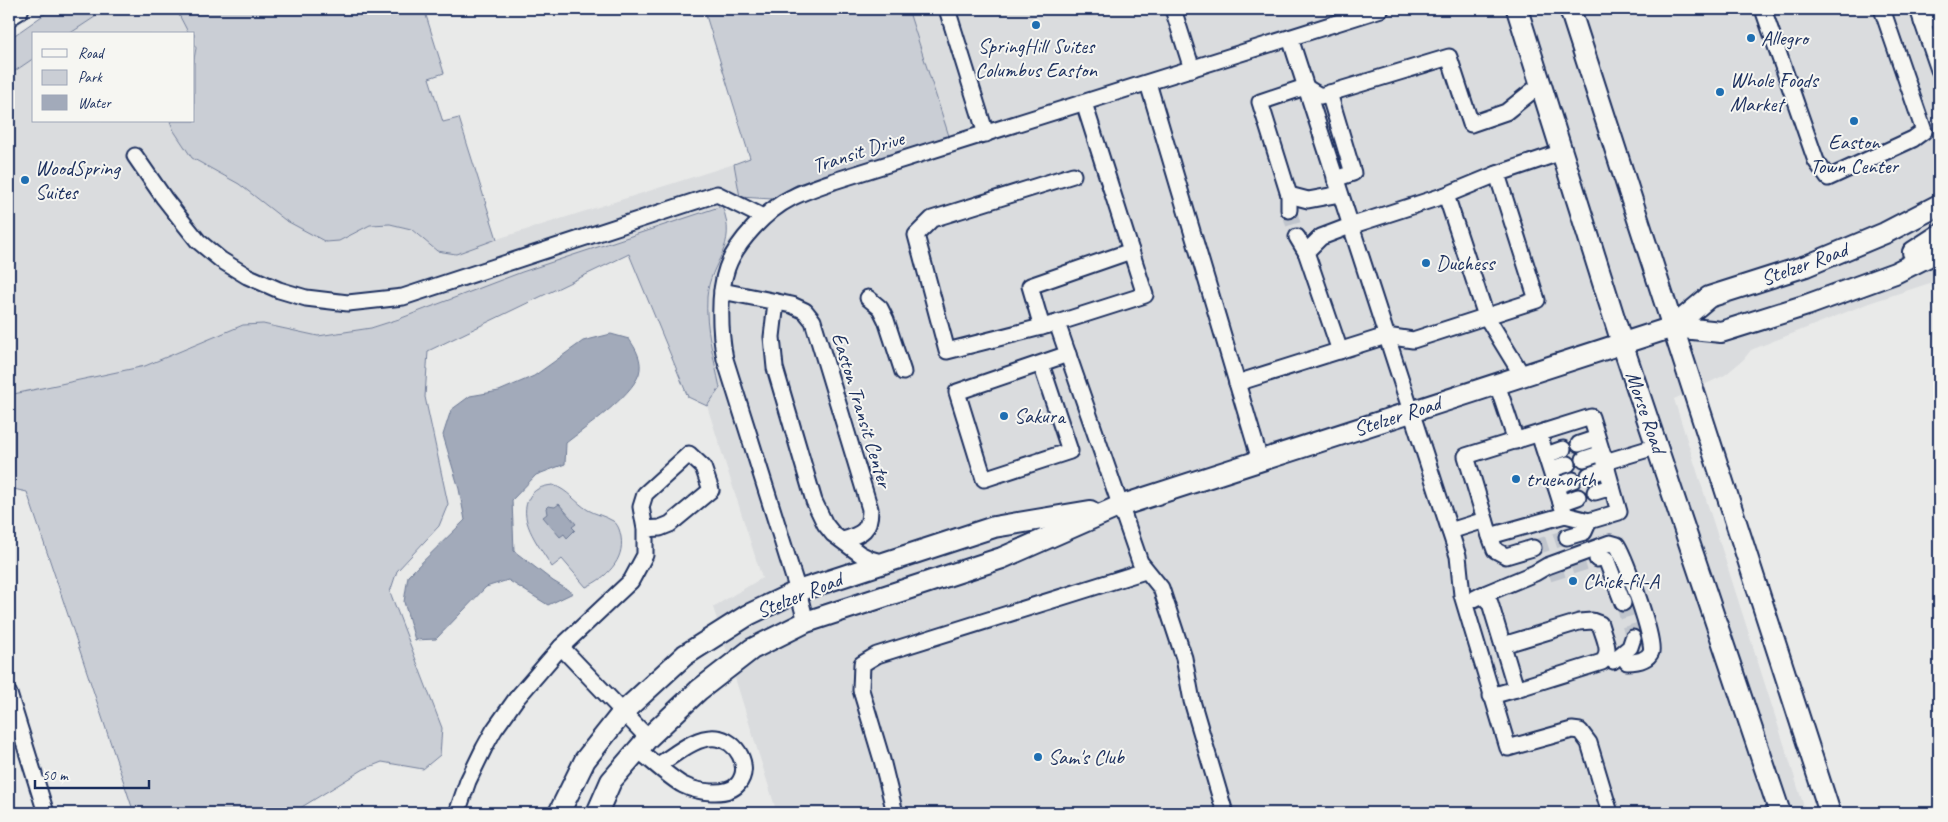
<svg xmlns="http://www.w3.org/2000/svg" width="1948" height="822" viewBox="0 0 1948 822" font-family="Caveat,sans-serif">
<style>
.built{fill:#dadcde}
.green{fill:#caced5;stroke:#727e9a}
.water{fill:#a2aaba;stroke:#6c7995}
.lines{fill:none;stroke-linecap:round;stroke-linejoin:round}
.minor-tunnel{stroke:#c0c5cd;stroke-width:15;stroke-dasharray:15 8;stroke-linecap:butt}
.minor-casing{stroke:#1b2f5e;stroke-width:19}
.major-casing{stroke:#1b2f5e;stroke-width:24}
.highway-casing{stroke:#1b2f5e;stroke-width:26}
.minor{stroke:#f6f6f2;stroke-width:15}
.major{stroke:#f6f6f2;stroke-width:20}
.highway{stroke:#f6f6f2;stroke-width:22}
.poi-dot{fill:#1f6fb2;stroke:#f6f6f2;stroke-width:2}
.labels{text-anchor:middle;stroke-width:4;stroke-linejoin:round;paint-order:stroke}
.poi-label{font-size:21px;fill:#1b2f5e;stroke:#f6f6f2;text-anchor:start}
.street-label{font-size:21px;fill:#1b2f5e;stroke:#f6f6f2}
</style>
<rect width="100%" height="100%" fill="#e9eae9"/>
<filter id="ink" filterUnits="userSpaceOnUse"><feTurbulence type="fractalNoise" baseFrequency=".02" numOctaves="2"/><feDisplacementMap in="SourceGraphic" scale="10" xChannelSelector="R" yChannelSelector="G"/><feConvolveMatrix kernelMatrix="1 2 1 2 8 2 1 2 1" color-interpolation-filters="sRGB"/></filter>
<g filter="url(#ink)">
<!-- built -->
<g class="built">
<path d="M107,9H176L189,34H69Z"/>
<path d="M908,9H1939V280L1869,303L1751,350L1743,360L1725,375L1674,399L1806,813H777L713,607L762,578L707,406L720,388L707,327V295L716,267L727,242L749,218L772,199L798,184L949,136Z"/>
<path d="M34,58V121H170L174,131L192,158L239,184L285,220L339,241L370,225L390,224L411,229L437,251L456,254L497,239L734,164L740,197L722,206L371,328L318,336L263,324L243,325L145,366L9,395V75Z"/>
</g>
<!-- green -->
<g class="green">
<path d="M52,9H107L69,34H34V58L9,75V39Z"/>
<path d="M176,9H424L444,73L429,78L443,122L459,118L497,239L456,254L437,251L411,229L390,224L370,225L339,241L326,242L285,220L239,184L192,158L174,131L170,121H194V59L196,48L194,43V34H189Z"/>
<path d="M704,9H908L949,136L798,184L772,199L740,197L734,164L750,158Z"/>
<path d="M722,206C739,248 710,260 707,297C705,328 714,358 720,388L707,406L688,397L629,254L428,351L425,397L448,504L439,526L397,571L390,592L442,728L440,755L423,769L382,762L364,769L292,813H134L27,492L9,488V395L145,366L243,325L263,324L318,336L371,328L399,319L522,272Z"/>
<path d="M553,485C568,490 575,502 588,510C595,514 605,516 613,521C618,524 620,531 621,537C625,560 606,578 586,587L562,559L552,567C541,548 518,522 528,500C533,489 542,486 553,485Z"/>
</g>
<!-- water -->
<g class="water">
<path d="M611,334L629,339C636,349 643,361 639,374C631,397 586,427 566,443L565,464L536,475L512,500L514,551L553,581L573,593L548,605L508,580L486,587L436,639L415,640L404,602L408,576L465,520L459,489L443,435L451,410L470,396L499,391L534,376L583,341Z"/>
<path d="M559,504L576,524L572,527L575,530L567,538L564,534L560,537L543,517L547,514L546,508L548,506L555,507Z"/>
</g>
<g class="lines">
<!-- minor-tunnel -->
<g class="minor-tunnel">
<path d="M1289,210L1297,237"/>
<path d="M1533,548L1567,537"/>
<path d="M1549,574L1597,559"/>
<path d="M1623,603L1633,638"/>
</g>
<defs>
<g id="minor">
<path d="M947,9L986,134"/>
<path d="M1173,9L1192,69"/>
<path d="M1763,9L1816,161L1828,178L1913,139L1924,131L1882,9"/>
<path d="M1918,9L1939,70"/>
<path d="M1922,22L1939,16"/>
<path d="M1290,38L1458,556L1462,595L1508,748L1572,730L1580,731L1589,743L1610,813"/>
<path d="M1148,83L1260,460"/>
<path d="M1329,93L1353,173L1335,179"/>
<path d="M135,156L164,198L182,221L198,241L221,260L247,276L279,290L306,298L348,303L403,297L717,194L763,217"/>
<path d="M1073,175L932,219L916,235L947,351L1057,323L1145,295L1084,103"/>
<path d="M1289,195L1308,200L1340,194"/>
<path d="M1446,195L1486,316L1522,375"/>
<path d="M1289,210V195L1260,102L1305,87L1320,96L1449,57L1471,124L1506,112L1541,84"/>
<path d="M1297,237L1306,252L1340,351"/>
<path d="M1306,252L1321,237L1350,226L1446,195L1497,174"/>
<path d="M722,291L792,305L805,311L813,321L870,509C870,530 863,534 843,540"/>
<path d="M868,298L880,308L886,320L903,372"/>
<path d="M776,302L772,337L775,368L814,501L825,524L833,534L860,554L870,559L884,563"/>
<path d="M1057,323L1140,562L1161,588L1184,658L1192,701L1225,813"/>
<path d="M1042,327L1030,286L1131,251"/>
<path d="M1041,364L1070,451L984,479L957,392L1068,354"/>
<path d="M1237,383L1386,336L1413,340L1537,300L1497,174L1562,152"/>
<path d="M1497,384L1516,441"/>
<path d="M1539,434L1565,515"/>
<path d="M1579,444L1597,438"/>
<path d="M1546,455L1563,449"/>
<path d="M1584,459L1602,453"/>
<path d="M1605,462L1619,512L1589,521L1565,515L1490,536L1466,456L1591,417L1605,462L1658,446"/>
<path d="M1551,469L1568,464"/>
<path d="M1589,475L1607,469"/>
<path d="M1556,486L1573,480"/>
<path d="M1595,492L1612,487"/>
<path d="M1561,503L1578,497"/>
<path d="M1450,531L1485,520"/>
<path d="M1490,536L1495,550L1506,556L1533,548"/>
<path d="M1567,537L1584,532L1589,521"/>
<path d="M1597,559L1601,558L1606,559L1623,603"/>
<path d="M1482,595L1535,573L1547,566L1610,543L1617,545C1625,558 1656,642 1651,652C1647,661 1635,662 1627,662"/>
<path d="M1474,599L1482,595L1490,603L1516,689L1491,696"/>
<path d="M806,622L798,591L725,359C720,333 718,293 727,268C736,242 767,210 791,198C804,191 820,186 834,181L1381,9"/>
<path d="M1503,645L1579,622L1592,621L1600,624C1603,636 1613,652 1602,662L1516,689"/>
<path d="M561,647L648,738"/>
<path d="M1613,661L1630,647L1633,638"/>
<path d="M9,694L46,813"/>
<path d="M638,750C651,760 670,778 683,785C697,792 727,797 738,784C752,767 737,740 716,738C695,736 675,755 658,765"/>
<path d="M457,813L468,781L484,748L494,730L516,699L561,647L631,581L645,555V529L641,507L645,494L689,454L703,467L711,490L670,524L660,528L645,529"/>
<path d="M895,813L882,760L861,690L862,664L877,655L1145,571"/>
</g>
<g id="major">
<path d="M1517,9L1622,343L1780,813"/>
<path d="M1570,9L1830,813"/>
<path d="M1913,252L1939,235"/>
<path d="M1673,327L1721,332L1807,305L1895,273L1939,251"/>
<path d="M559,813L585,760L623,712L685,655L748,615L798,591L994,527L1090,511"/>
<path d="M597,813L611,781L648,738L699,690L752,649L806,622L1002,558L1120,506L1673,327L1709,297L1806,266L1885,233L1939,205"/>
</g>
<path id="highway" d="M9,14L17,9"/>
</defs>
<!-- minor casing -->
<use href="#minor" class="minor-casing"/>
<!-- major casing -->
<use href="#major" class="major-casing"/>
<!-- highway casing -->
<use href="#highway" class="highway-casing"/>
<!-- minor -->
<use href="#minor" class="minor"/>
<!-- major -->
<use href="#major" class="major"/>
<!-- highway -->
<use href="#highway" class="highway"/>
</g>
</g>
<!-- markers -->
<g class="poi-dot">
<circle cx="1036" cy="25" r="5"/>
<circle cx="1751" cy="38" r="5"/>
<circle cx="1720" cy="92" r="5"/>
<circle cx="1854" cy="121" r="5"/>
<circle cx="25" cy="180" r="5"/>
<circle cx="1426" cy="263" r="5"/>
<circle cx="1004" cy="416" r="5"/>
<circle cx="1516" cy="479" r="5"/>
<circle cx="1573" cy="581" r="5"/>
<circle cx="1038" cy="757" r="5"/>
</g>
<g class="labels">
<!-- poi labels -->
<g class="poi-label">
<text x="1761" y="45">Allegro</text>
<text x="1036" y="53" text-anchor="middle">SpringHill Suites<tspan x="1036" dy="24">Columbus Easton</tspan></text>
<text x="1730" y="87">Whole Foods<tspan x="1730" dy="24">Market</tspan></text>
<text x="1854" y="149" text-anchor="middle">Easton<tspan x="1854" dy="24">Town Center</tspan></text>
<text x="35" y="175">WoodSpring<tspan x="35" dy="24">Suites</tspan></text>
<text x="1436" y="270">Duchess</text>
<text x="1014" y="423">Sakura</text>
<text x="1526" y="486">truenorth</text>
<text x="1583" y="588">Chick-fil-A</text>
<text x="1048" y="764">Sam's Club</text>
</g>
<!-- street labels -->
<g class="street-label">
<text transform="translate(858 152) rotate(-18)" y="7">Transit Drive</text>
<text transform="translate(1804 264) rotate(-20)" y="7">Stelzer Road</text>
<text transform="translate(862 410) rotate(73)" y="7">Easton Transit Center</text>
<text transform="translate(1646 412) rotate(71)" y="7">Morse Road</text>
<text transform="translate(1397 416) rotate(-18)" y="7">Stelzer Road</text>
<text transform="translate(799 595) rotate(-22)" y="7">Stelzer Road</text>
</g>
</g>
<!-- margin -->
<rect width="1948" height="822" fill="none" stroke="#f6f6f2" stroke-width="30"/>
<rect x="15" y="15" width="1918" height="792" fill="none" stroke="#1b2f5e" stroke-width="2" filter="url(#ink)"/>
<!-- legend -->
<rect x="32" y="32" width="162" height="90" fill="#f6f6f2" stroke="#9ea6b7"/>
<rect x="42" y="49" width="25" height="8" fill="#f6f6f2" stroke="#9ea6b7"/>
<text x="78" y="58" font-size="15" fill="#1b2f5e">Road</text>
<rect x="42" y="70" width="25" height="15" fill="#caced5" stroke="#9ea6b7"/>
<text x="78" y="82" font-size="15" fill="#1b2f5e">Park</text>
<rect x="42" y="95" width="25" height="15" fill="#a2aaba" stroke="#9ea6b7"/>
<text x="78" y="108" font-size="15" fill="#1b2f5e">Water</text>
<!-- scale -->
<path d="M35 780v8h114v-8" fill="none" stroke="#1b2f5e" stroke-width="2.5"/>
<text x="42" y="780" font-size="15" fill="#1b2f5e" stroke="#f6f6f2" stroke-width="4" paint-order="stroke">50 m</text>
</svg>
